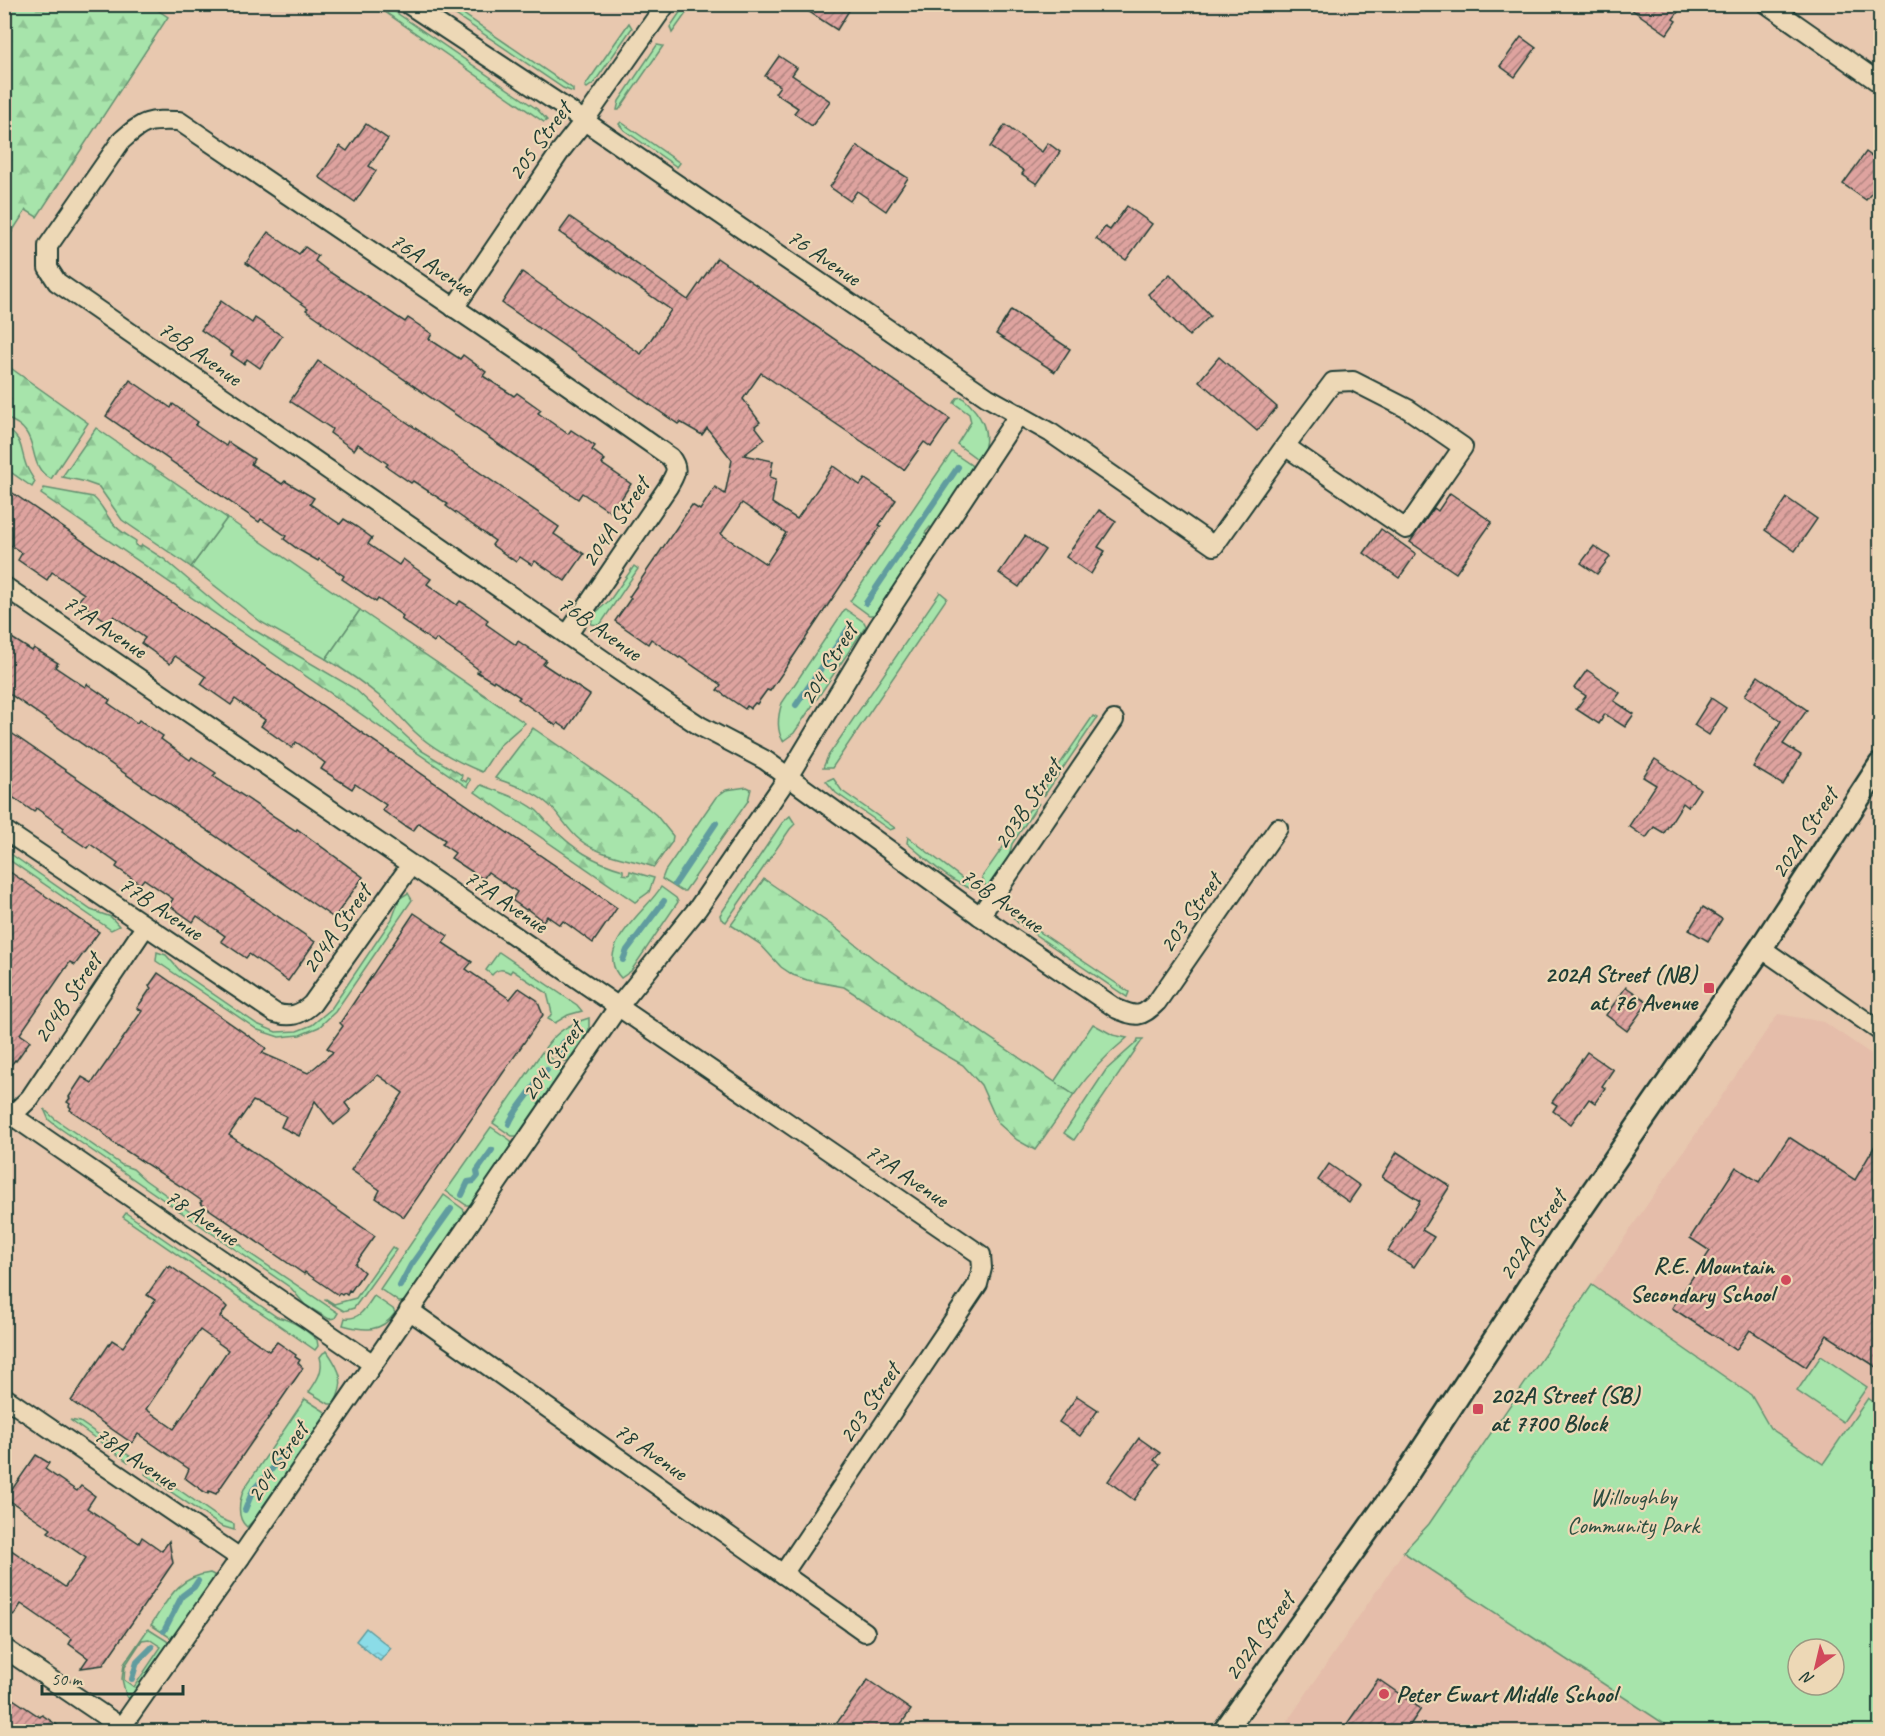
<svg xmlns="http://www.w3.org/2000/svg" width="1885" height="1736" viewBox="0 0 1885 1736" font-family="Caveat,sans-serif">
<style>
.built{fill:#e5bdaa}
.green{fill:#a7e4ab;stroke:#639070;stroke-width:1.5;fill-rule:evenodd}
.forest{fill:url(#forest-firs);stroke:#639070;stroke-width:1.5}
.water{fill:url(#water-ripples);stroke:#609c9f;stroke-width:1.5}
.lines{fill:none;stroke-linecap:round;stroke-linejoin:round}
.stream{stroke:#609c9f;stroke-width:6}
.building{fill:url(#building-hatch);stroke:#1f3d34;stroke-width:1.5;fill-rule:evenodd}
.minor-casing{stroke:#1f3d34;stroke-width:22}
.major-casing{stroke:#1f3d34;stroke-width:27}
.minor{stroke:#edd8b6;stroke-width:18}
.major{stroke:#edd8b6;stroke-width:22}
.poi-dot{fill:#d1495b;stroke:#edd8b6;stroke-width:2}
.labels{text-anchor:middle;stroke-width:4.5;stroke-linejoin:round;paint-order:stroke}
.street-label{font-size:24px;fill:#1f3d34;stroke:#edd8b6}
.poi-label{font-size:24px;font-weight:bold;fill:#1f3d34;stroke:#edd8b6;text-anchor:end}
.park-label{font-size:24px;fill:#2d4e40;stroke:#edd8b6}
</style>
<defs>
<pattern id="forest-firs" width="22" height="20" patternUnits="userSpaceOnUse" patternTransform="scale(1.5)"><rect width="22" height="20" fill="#a7e4ab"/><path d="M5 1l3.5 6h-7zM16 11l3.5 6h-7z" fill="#8fc494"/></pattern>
<pattern id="water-ripples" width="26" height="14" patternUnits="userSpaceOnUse" patternTransform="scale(1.5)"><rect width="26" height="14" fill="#8bdce7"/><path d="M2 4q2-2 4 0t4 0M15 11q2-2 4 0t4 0" fill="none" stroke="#78bec7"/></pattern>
<pattern id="building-hatch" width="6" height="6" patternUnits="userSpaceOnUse" patternTransform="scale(1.5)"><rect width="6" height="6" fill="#dea39f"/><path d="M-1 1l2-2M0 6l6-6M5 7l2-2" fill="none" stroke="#b38682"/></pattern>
</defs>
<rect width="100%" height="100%" fill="#e8c8af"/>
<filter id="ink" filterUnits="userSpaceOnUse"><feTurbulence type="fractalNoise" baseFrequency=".0167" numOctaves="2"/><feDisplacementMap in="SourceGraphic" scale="12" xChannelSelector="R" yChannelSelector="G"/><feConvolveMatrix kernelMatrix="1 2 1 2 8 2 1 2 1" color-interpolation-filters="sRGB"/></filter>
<g filter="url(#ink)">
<!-- built -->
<g class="built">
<path d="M1778,1014L1824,1022L1880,1060V1407L1867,1398L1823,1465L1770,1428L1751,1395L1592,1285Z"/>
<path d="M1403,1552L1675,1731L1280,1732Z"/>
</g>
<!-- green -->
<g class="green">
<path d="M375,5H385L537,109L547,120L544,122Z"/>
<path d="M441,5H450L573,89V92L563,88Z"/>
<path d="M685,5H692L672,33L670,27Z"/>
<path d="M629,23L632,28L594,83L587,88L585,86Z"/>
<path d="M657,45L663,46L619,110H617L619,101Z"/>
<path d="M621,122L680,163L677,167L624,130L619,124Z"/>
<path d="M962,397C981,414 993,432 981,458H976L957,444L971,422L969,414L954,403L957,398Z"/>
<path d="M952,452L971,465L973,471L933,529L930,527L925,533L928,535L874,615H869L850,601Z"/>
<path d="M227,518L360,610L326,659L261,622L191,567Z"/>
<path d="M634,566L638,569L600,625L591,624L593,615L610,600Z"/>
<path d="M940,592L947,598L832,768H823L828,756Z"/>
<path d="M845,609L864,622L866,626L794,733L783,741C776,729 778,715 782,703Z"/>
<path d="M1093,716L1097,718L1044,796L1047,783Z"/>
<path d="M833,778L842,791L895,828L890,830L836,793L826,781Z"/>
<path d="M747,787L751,789L748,801L685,891H681L662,879L665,871L716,797L726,790Z"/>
<path d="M1039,803L1012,844L1008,861L992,883L986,887L982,877L1029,810Z"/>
<path d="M790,816L795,824L790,829L726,922L721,919L720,915L782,823Z"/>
<path d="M908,837L963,879L973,883L972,889C948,881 927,859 907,843Z"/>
<path d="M5,850L91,910L111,917L119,926L111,930L5,857Z"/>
<path d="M661,887L676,898L678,902L631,971L621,978C592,948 648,910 661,887Z"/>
<path d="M408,893L412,900L335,1012L319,1027L300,1035L279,1037L258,1030L156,961L157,952L166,955L181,972L257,1024L276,1032L297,1031L312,1025L331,1009L392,919L400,898Z"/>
<path d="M1016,911L1022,920L1129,992L1127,997L1018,923L1010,914Z"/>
<path d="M499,952L577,1005L582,1011L568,1015L555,1023L548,1019L552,1013L547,993L512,970L510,973C503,969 498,968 492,975L486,970Z"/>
<path d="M589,1018V1029L587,1034L568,1061H563L545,1048C557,1031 569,1024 589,1018Z"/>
<path d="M1093,1024L1113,1035L1127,1038C1105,1056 1090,1072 1074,1095L1054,1082Z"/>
<path d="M1138,1039H1143L1074,1140L1064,1133L1106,1070L1137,1042Z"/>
<path d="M542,1052L561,1065L563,1070L518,1136H512L493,1123Z"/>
<path d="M44,1109L55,1119L122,1165L133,1169L145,1180L231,1241L241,1245L246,1251L338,1313L335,1318L329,1319L305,1305L291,1288L58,1127L49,1120Z"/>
<path d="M491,1127L510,1140L512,1144L471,1205H466L446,1191Z"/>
<path d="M444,1195L463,1209L465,1213L404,1302H399L380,1289Z"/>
<path d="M126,1213L277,1317C294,1321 305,1329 317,1340L318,1346L315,1350L123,1217Z"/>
<path d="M392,1247L396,1250L354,1308L344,1311L325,1300L326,1299L334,1304L356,1298Z"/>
<path d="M1592,1285L1751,1395L1770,1428L1823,1464L1868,1398L1880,1407V1731H1675L1403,1552L1429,1524ZM1798,1649H1834V1685H1798Z"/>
<path d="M374,1296L393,1309L395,1313C381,1333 364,1331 343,1325L345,1318C360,1320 366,1307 374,1296Z"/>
<path d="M327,1351C341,1371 346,1382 334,1404H329L309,1392C317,1381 324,1370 320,1357L323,1353Z"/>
<path d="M1821,1356L1867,1387L1843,1422L1797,1391Z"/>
<path d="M305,1399L324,1411L326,1416L257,1517L247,1527C236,1518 239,1501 244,1489Z"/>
<path d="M70,1420L80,1422L131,1457L128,1462Z"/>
<path d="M149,1469L221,1519L234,1524V1530L221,1526L145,1474Z"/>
<path d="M210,1573L214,1575L211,1585L176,1638H171L151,1625C168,1600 177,1577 210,1573Z"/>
<path d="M148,1629L167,1641L169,1647L135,1696L130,1699L126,1696L122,1679L124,1664ZM149,1639L161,1647L134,1687L124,1680L125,1666L142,1640Z"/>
</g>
<!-- forest -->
<g class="forest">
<path d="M4,5H150L168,17L37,217L26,210L10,235L4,232Z"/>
<path d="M5,364L88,423L51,479C23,464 45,431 5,418Z"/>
<path d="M5,427C24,441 19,445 26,465C28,471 32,476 35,482L32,487L5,468Z"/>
<path d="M96,428L227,518L191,567L122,520L99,487L82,481L62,477Z"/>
<path d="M44,488L93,497C102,504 105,514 112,522C118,531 127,535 136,541L135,545L140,548L142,545L164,559L224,610L249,627L355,689L422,751L462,775L461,779L466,782L468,778L470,779V781L467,787L41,494Z"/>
<path d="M360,610L525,723L499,746L482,772C458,762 434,750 415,732C404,721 394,709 383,699C365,684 346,671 326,659Z"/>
<path d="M533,728L644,805L656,815L673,836L672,842L654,867C630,858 601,857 580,840C567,830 561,815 549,805C534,791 513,785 495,778Z"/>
<path d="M481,785C499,792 520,798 536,810C542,815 546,822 552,827C573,849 594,862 623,870V874L629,875L630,871L654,878L649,892L635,902L475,792Z"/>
<path d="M764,879L833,926L874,959L1074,1095L1035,1150L1017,1140L998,1123L981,1085L963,1065L915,1037L895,1020L844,987L807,980L793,975L781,967L760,944L731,925Z"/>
</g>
<!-- water -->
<path class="water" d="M366,1628L391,1648L380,1661L356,1641Z"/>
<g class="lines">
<!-- stream -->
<g class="stream">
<path d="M866,603L958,467"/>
<path d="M796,705L848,629"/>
<path d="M675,884L716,823"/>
<path d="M623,960L627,950L664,901"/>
<path d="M560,1051L563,1043L576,1030"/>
<path d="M509,1124C514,1111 522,1104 530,1092C536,1084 539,1076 547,1070"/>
<path d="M462,1195L468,1182L474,1181L478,1176L477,1171L492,1150"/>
<path d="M400,1286L411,1265L451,1209"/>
<path d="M245,1510L253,1490L272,1469L303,1428"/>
<path d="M164,1631L182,1596L194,1587L198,1581"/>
<path d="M132,1679L137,1662L152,1647"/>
</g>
</g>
<!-- building -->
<g class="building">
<path d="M797,4H853L837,30Z"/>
<path d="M1624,4H1670L1679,11L1673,19L1676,21L1667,34Z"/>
<path d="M1521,37L1536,48L1515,77L1500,66Z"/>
<path d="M779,56L797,68L792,75L830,101L812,126L794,113L798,108L775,93L780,86L765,76Z"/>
<path d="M366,124L388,139L369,166L376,171L355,202L319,177L340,146L347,151Z"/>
<path d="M1005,125L1042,152L1048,143L1060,152L1037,184L1022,174L1024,171L990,147Z"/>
<path d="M857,146L908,178L886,211L857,191L850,201L830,187Z"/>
<path d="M1866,152L1881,163V181L1866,200L1843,184Z"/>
<path d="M1127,206L1152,224L1126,260L1096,239L1105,227L1110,230Z"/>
<path d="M570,217L688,300L717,258L950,419L931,447L924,442L904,470L761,373L743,399L760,422L755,426L765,439L744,455L773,461L770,477L776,479L772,503L797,519L833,466L860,485L865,479L896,500L879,525L881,526L783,672L770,691L767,690L757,704L755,703L750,709L747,706L745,709L717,690L721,685L680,657L679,658L651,639L648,644L615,621L631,598L629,597L692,505L700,510L715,487L725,494L732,460L707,428L702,435L680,422L678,424L502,303L522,272L641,354L671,310L559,232ZM742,503L786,533L766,564L721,534Z"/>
<path d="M268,232L299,254L305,247L318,256L315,261L328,271L405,322L408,318L432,334L429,339L460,359L463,355L486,372L483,376L514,396L517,393L541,410L538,413L568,434L571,430L595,446L592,450L605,460L602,464L631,484L612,513L582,493L578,499L321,322L322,321L306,310L308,308L246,263Z"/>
<path d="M1170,274L1210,316L1189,336L1148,294Z"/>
<path d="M221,301L252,323L255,318L282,336L260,368L247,359L244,364L231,355L233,352L201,330Z"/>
<path d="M1011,310L1070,349L1055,372L996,334Z"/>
<path d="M1219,357L1277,407L1257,431L1199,381Z"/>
<path d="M318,361L559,527L554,534L584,554L565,581L535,561L532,565L520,557L516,562L492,545L495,541L446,506L448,504L413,481L411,483L386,466L388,464L358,444L354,450L330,433L332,429L290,401Z"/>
<path d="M130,380L171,408L173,404L198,422L195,425L226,446L228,442L254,459L251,464L282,484L285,481L314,498L310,504L340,524L344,519L357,527L372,538L368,544L399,565L403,559L415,568L431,579L427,584L457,605L460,601L473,609L488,620L486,624L516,645L518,641L546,660L543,664L590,695L567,729L558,723L556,726L543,716L518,699L520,697L494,680L493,682L477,672L479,670L461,656L436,639L434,642L401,619L403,616L378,599L376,602L342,579L344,576L319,559L318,561L299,550L284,539L286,536L261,519L259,522L106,416Z"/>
<path d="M4,487L617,908L593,943L563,921L560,925L547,916L543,921L527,909L526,910L512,900L517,892L488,872L483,879L451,858L455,853L442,844L445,840L419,823L413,831L405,826L382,810L386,805L355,784L352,789L321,769L325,763L309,751L296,742L292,748L261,726L265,720L235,699L231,705L201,684L206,677L175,656L170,664L141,643L145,638L114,616L109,623L78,601L84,594L52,572L47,580L18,560L22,553L4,541Z"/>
<path d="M1450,493L1492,522L1456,573L1410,542L1434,508L1438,511Z"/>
<path d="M1787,498L1817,519L1795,551L1765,530Z"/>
<path d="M1099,510L1116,521L1098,547L1105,551L1091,574L1066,557Z"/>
<path d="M1381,529L1416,554L1399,578L1364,553Z"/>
<path d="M1025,536L1045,550L1019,587L999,573Z"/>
<path d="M1594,546L1610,557L1597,574L1581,563Z"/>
<path d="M4,633L32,651L34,648L58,663L55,667L85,687L87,684L110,700L108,703L124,714L137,723L139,720L163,736L161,739L190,760L192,757L216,773L213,776L296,831L297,829L363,877L334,918L4,690Z"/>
<path d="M1587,670L1620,693L1614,701L1634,714L1625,727L1605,714L1599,724L1576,709L1586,696L1574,688Z"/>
<path d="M1758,676L1807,710L1783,744L1801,755L1783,785L1753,767L1781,721L1745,695Z"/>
<path d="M1711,698L1726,708L1709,735L1694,725Z"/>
<path d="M4,728L315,942L288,981L249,954L246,958L221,941L225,936L197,916L193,922L169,905L173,899L144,879L140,884L116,867L118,864L90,844L87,848L62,831L64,828L36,808L34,812L4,791Z"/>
<path d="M1655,759L1700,789L1688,807L1683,803L1664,833L1654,827L1646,838L1629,826L1656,785L1643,777Z"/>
<path d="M4,868L99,932L75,965L70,962L20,1034L30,1041L16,1061L15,1060L4,1074Z"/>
<path d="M1703,907L1722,919L1708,941L1689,930Z"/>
<path d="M414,913L448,936L443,943L472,962L466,969L510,999L519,988L537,1000L543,1015L404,1217L376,1198L380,1190L351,1170L403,1093L378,1075L345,1103L351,1111L334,1125L315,1101L299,1136L281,1127L286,1116L253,1101L229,1135L375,1236L355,1264L364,1272L351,1291L349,1290L347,1295L344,1293L342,1295L339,1293L338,1295L305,1272L304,1274L200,1203L202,1201L182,1187L112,1142L100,1130L70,1110L71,1108L69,1106L70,1104L67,1102L70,1098L69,1097L82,1077L92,1083L142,1011L137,1008L151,988L149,986L158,973L266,1048L262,1053L308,1073L333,1052L327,1048L343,1026L340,1023Z"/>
<path d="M1626,987L1648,1002L1627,1031L1606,1015Z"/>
<path d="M1587,1052L1613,1070L1602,1086L1605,1088L1595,1103L1589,1099L1571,1124L1553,1111L1557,1105L1552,1102Z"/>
<path d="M1881,1135V1370L1827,1335L1806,1367L1750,1330L1736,1350L1672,1308L1710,1251L1690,1238L1736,1167L1759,1182L1789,1137L1855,1180Z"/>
<path d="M1397,1152L1450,1186L1422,1230L1434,1237L1414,1267L1388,1251L1420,1201L1382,1177Z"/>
<path d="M1329,1164L1360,1186L1349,1202L1318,1180Z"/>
<path d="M167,1266L169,1268L170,1266L224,1304L227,1307L220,1317L269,1351L277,1342L296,1355L295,1357L300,1360L298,1363L303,1368L216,1494L209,1491L208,1494L203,1491L185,1478L189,1469L138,1434L132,1443L71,1401L112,1340L123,1347L155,1300L147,1295ZM200,1330L228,1350L174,1429L146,1409Z"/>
<path d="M1077,1396L1098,1410L1080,1436L1059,1422Z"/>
<path d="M1139,1438L1160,1453L1154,1460L1160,1464L1134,1500L1108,1481Z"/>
<path d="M36,1455L49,1463L45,1469L77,1491L81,1486L95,1496L87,1508L139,1543L142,1537L162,1551L169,1541L173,1563L103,1665L81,1668L88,1658L69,1644L72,1639L21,1604L14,1615L4,1609V1545L65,1587L86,1558L48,1532L51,1529L6,1498Z"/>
<path d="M1378,1679L1421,1709L1406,1731H1342Z"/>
<path d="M868,1680L911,1710L896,1731H831Z"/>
<path d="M4,1693L40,1717L42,1715L66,1731H4Z"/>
</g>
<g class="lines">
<defs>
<g id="minor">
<path d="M408,4L567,109L987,397L1051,433L1214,546L1285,446L1333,382L1353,381L1408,409L1463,447L1406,529L1285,446"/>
<path d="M1767,4L1880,83"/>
<path d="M454,308L562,149L584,121L666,4"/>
<path d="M4,586L981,1255L982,1268L978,1284L783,1574"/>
<path d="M568,634L668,487C675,474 680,470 670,457L536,363L179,121C148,120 144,120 121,141L48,246V268L57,282L661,700L700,726L765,760L980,916L1117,1009C1137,1017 1141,1018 1157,1002L1278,828"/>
<path d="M4,830L275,1013C291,1018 300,1015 312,1004L411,865"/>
<path d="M980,916L1114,720"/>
<path d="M1761,948L1880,1031"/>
<path d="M4,1110L373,1364"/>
<path d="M5,1122L30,1098L145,927"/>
<path d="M409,1310L865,1632"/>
<path d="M4,1397L240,1558"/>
<path d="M4,1648L121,1727"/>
<path d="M118,1732L240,1558L618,1007L698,908L788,777L879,626L1019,414"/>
</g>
<path id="major" d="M1224,1732L1395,1492L1565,1232L1761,948L1880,765"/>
</defs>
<!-- minor casing -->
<use href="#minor" class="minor-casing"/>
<!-- major casing -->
<use href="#major" class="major-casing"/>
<!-- minor -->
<use href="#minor" class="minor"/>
<!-- major -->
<use href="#major" class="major"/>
</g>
</g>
<!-- markers -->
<g class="poi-dot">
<rect x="1703" y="982" width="12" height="12" rx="3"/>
<circle cx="1786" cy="1280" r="6"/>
<rect x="1472" y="1403" width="12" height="12" rx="3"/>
<circle cx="1384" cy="1694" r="6"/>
</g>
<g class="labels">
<!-- street labels -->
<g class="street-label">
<text transform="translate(539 141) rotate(-54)" y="8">205 Street</text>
<text transform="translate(824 257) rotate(34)" y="8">76 Avenue</text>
<text transform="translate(432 264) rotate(34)" y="8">76A Avenue</text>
<text transform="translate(200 353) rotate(35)" y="8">76B Avenue</text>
<text transform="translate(615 522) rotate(-56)" y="8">204A Street</text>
<text transform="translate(105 626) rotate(34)" y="8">77A Avenue</text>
<text transform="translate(600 628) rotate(35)" y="8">76B Avenue</text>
<text transform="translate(828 664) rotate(-59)" y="8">204 Street</text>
<text transform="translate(1027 804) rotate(-56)" y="8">203B Street</text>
<text transform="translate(1804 833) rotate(-57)" y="8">202A Street</text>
<text transform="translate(1002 900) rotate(35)" y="8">76B Avenue</text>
<text transform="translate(506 901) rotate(34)" y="8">77A Avenue</text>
<text transform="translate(161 908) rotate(34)" y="8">77B Avenue</text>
<text transform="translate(1190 913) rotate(-55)" y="8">203 Street</text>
<text transform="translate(336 929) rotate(-55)" y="8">204A Street</text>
<text transform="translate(67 998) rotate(-56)" y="8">204B Street</text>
<text transform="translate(552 1061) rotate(-55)" y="8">204 Street</text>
<text transform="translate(907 1175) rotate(34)" y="8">77A Avenue</text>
<text transform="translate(202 1217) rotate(34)" y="8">78 Avenue</text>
<text transform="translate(1532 1235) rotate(-56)" y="8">202A Street</text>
<text transform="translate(869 1403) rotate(-56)" y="8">203 Street</text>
<text transform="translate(651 1451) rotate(35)" y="8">78 Avenue</text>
<text transform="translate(136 1458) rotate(34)" y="8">78A Avenue</text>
<text transform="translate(277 1462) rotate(-56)" y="8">204 Street</text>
<text transform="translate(1259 1636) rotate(-54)" y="8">202A Street</text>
</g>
<!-- poi labels -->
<g class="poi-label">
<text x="1697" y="982">202A Street (NB)<tspan x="1697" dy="28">at 76 Avenue</tspan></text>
<text x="1774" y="1274">R.E. Mountain<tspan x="1774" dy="28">Secondary School</tspan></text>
<text x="1490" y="1403" text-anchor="start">202A Street (SB)<tspan x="1490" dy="28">at 7700 Block</tspan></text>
<text x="1396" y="1702" text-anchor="start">Peter Ewart Middle School</text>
</g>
<!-- park labels -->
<g class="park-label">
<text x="1633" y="1505">Willoughby<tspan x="1633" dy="28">Community Park</tspan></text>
</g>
</g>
<!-- margin -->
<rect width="1885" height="1736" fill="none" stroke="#edd8b6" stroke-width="24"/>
<rect x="12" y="12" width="1861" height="1712" fill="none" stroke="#1f3d34" stroke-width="2" filter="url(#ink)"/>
<!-- north arrow -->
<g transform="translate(1816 1667) rotate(214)"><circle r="28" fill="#edd8b6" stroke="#9b9a82" stroke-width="1.5"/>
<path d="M0-4.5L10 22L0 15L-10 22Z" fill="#d1495b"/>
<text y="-9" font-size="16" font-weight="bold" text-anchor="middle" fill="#1f3d34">N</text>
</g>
<!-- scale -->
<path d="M42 1685v9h141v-9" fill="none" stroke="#1f3d34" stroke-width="3"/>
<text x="51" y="1685" font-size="18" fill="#1f3d34" stroke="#edd8b6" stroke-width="4.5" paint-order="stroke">50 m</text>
</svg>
